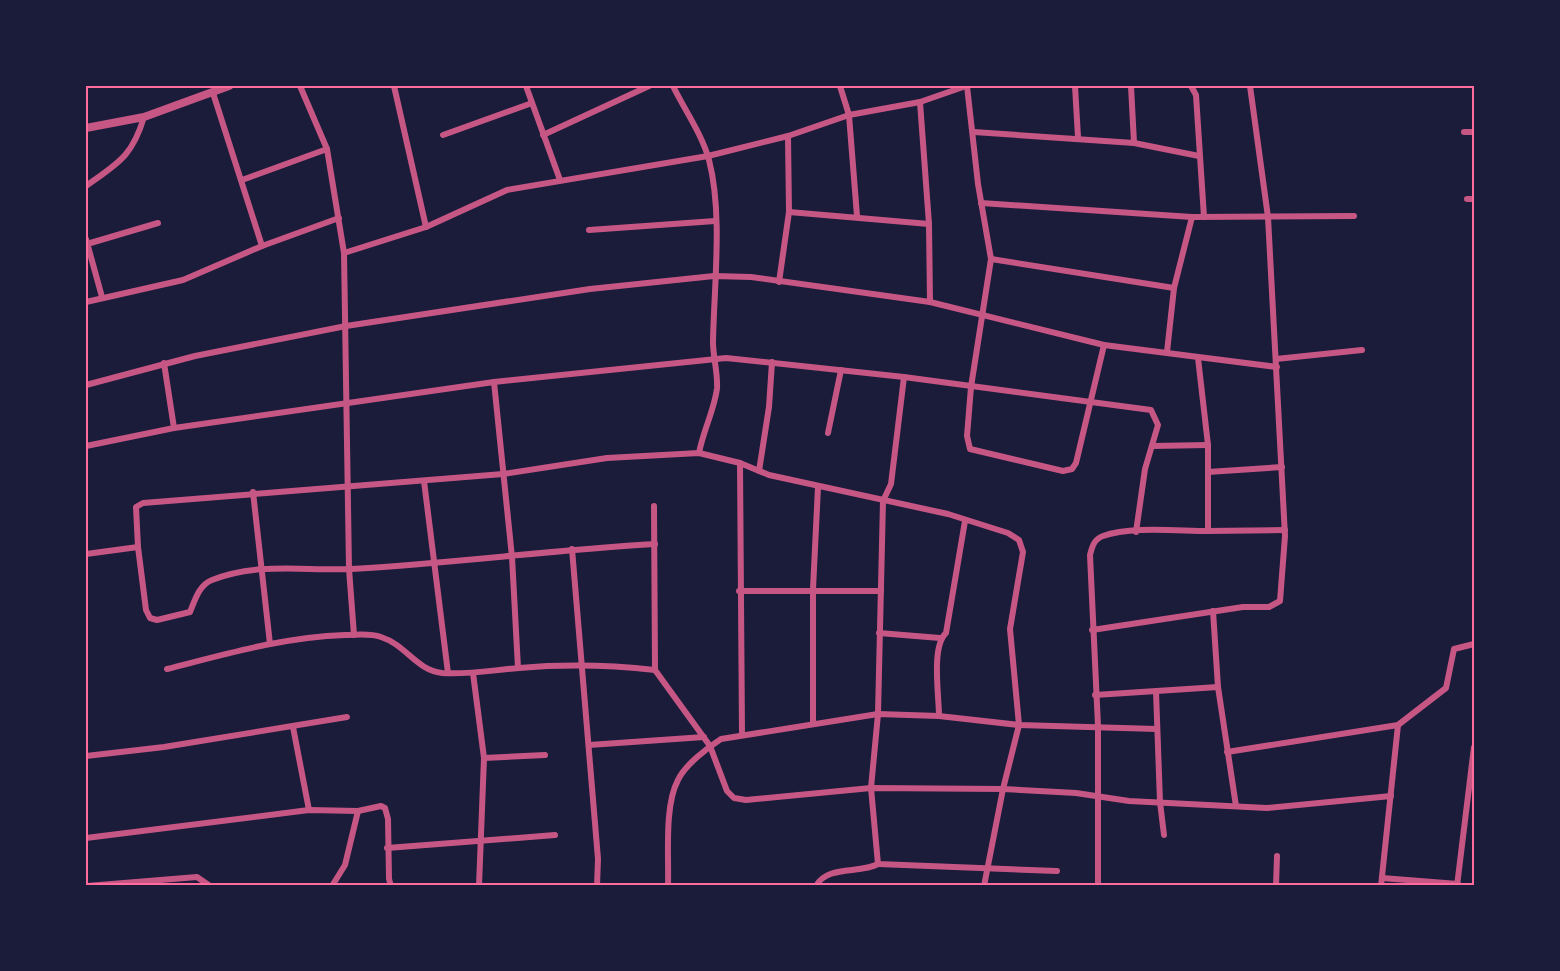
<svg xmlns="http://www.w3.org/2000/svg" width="1560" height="971" viewBox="0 0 1560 971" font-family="Signika,sans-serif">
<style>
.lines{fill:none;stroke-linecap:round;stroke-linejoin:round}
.minor{stroke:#c65784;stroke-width:6}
.tertiary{stroke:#c65784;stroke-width:8}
.neatline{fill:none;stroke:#ff6b9d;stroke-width:2}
</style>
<rect width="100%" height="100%" fill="#1b1b3a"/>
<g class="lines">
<!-- minor -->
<g class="minor">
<path d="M300,86L327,149L344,253L349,569L354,635"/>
<path d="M394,86L426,227"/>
<path d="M526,86L560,180"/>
<path d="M673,86C684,109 702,134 709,160C723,214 714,285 713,342C713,357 718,373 717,388C715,408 703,431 699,453"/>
<path d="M840,86L849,115L857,216"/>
<path d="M967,86L978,184L991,259L971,387L967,436L970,449L1063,471L1072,469L1076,463L1104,345"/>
<path d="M1075,86L1078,137"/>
<path d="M1131,86L1134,143"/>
<path d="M1191,86L1196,95L1204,217"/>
<path d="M213,93L262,246"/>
<path d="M920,102L929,224L930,302"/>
<path d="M974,132L1134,143L1199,156"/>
<path d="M1464,132H1474"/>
<path d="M443,135L532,103"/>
<path d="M543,135L649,86"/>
<path d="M242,180L327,149"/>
<path d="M86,186C118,163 132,157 144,117"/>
<path d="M1467,199H1474"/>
<path d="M981,203L1192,217L1354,216"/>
<path d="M789,212L929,224"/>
<path d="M589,230L715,221"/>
<path d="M86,239L102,297"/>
<path d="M87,244L158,223"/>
<path d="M344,253L426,227L507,190L708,156L788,136L849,115L920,102L966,86"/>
<path d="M991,259L1174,288"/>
<path d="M779,282L789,212L788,136"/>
<path d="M86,302L183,280L262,246L339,218"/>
<path d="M1167,352L1174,288L1192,217"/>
<path d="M1276,359L1362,350"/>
<path d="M164,363L174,428"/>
<path d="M904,377L891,484L883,501L878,714L871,788L878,864L1057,871"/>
<path d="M494,382L512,557L518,668"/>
<path d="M86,385L195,356L346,326L590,289L714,276L751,277L930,302L1104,345L1277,367"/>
<path d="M828,433L841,370"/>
<path d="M86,446L174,428L494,382L726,358L904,377L1151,410L1158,425L1145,469L1136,532"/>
<path d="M1152,446L1208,445"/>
<path d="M740,463L742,734"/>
<path d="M759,471L769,407L772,362"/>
<path d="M1208,472L1282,467"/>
<path d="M424,481L448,673"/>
<path d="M253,492L270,644"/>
<path d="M654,506L655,670"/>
<path d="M1208,531L1285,530"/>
<path d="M138,547L146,610L150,618L157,620L190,612C195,600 199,585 212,580C258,562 304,571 351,569C453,563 554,550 655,544"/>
<path d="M572,549L598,859L597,886"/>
<path d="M86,554L138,547L136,507L143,503L503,474L607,458L699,453L740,463L769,475L948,514L1008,533L1019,540L1023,552L1010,629L1019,725L1003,789L984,886"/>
<path d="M739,591H881"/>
<path d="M1213,611L1218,687L1236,806"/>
<path d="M1092,630L1243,607H1269L1280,601L1285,536L1268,217L1250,86"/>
<path d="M879,633L940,638"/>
<path d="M167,669C226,654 284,637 345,635C356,635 370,633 381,637C406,645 416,670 442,673C468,675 493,670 519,668C565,664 610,665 655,670L710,746L727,791L734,798L746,800L871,788L1003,789L1076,793L1129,801L1267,808L1391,796"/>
<path d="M473,673L484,758L479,886"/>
<path d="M1156,691L1160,802L1164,835"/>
<path d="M1095,695L1218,687"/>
<path d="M939,716C939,695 931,647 946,633L965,521"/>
<path d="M813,723V589L818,487"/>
<path d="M293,727L309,810"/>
<path d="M589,745L704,737"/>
<path d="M1227,752L1398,725L1446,688L1454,649L1474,644"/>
<path d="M86,756L164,747L347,717"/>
<path d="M484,758L545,755"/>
<path d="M86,838L309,810L358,811L381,806L385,808L388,819L389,879L391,886"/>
<path d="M387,848L555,835"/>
<path d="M1382,878L1458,884"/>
<path d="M87,886L197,877L210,886"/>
<path d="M332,886L345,865L358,811"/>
<path d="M668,886C669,856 664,806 678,780C685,765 707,748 721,739L878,714L939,716L1019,725L1157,729"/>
<path d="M816,886C827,865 859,874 878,864"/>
<path d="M1098,886V726L1090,555C1092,547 1094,539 1103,536C1130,526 1178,531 1208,531V445L1198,358"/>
<path d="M1276,886L1277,856"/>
<path d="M1381,886L1398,725"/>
<path d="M1457,886L1474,747"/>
</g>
<!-- tertiary -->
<path class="tertiary" d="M86,128L144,117L229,86"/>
</g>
<!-- border -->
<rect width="1560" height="971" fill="none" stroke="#1b1b3a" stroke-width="174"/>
<rect x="87" y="87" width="1386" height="797" class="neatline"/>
</svg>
